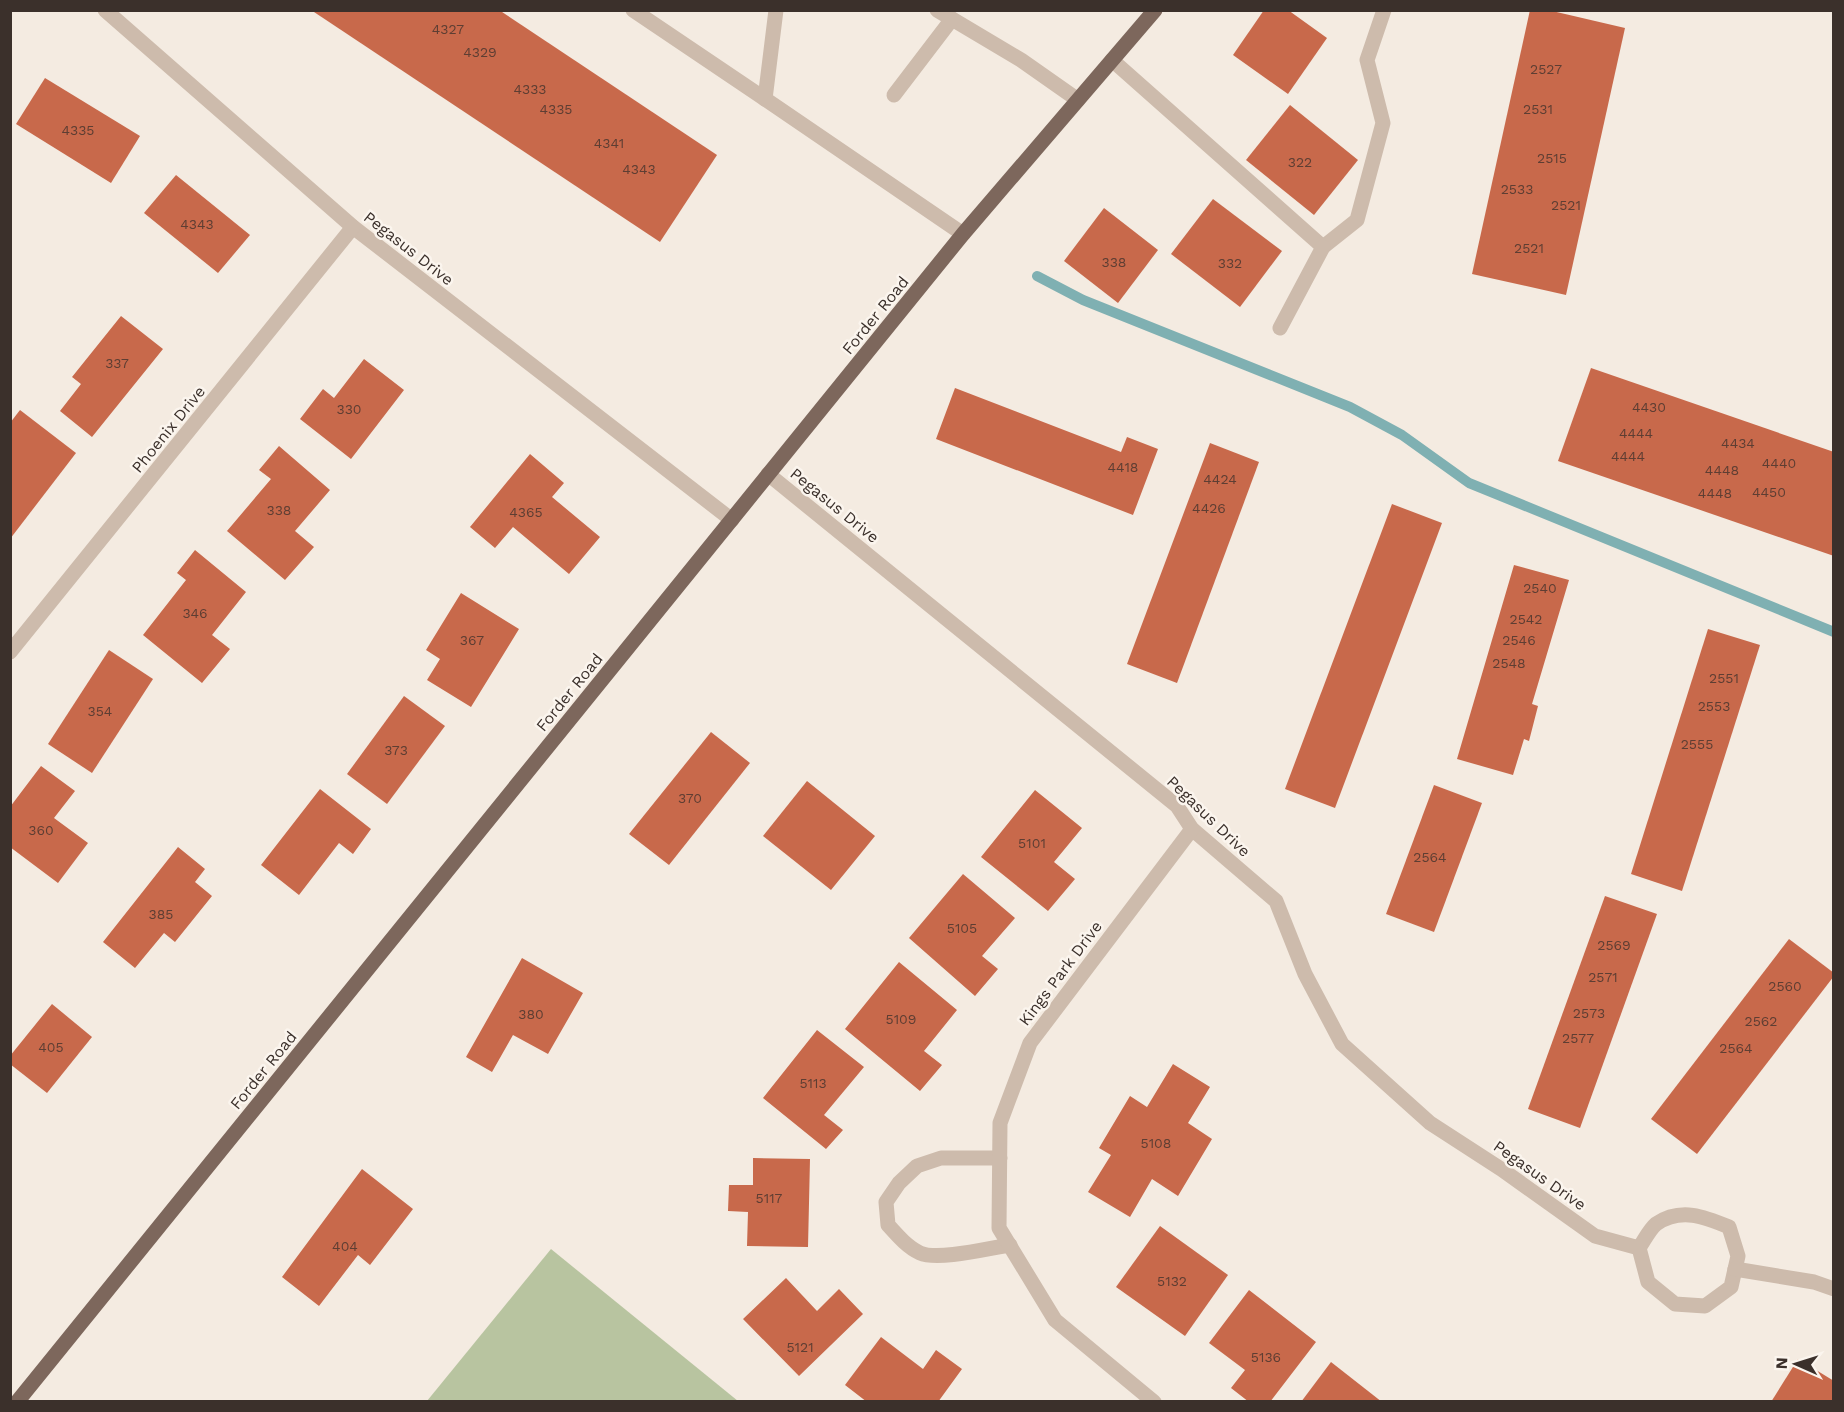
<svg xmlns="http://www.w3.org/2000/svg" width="1844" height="1412" viewBox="0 0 1844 1412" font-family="'Work Sans',sans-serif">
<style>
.green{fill:#b8c4a0}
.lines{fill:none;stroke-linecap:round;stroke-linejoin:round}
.stream{stroke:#7fb0b2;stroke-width:10}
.building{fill:#c8694b}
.minor{stroke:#cdbbac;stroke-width:15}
.major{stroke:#7d675c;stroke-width:15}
.labels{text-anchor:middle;stroke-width:5;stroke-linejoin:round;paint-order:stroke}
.number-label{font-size:14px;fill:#5e3e33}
.street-label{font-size:16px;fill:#3b302b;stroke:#fbf5ee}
</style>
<rect width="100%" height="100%" fill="#f4ebe1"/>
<!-- green -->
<path class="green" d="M551,1249L738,1401H427Z"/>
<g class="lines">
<!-- stream -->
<path class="stream" d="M1037,276L1083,300L1350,407L1402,435L1469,483L1834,632"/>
</g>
<!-- building -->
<g class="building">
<path d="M311,10H499L717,155L660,242Z"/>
<path d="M1264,10H1288L1327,38L1288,94L1233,55Z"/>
<path d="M1530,10H1548L1625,28L1566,295L1472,274Z"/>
<path d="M45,78L140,136L111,183L16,124Z"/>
<path d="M1290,105L1358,160L1314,215L1246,160Z"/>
<path d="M176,175L250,235L218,273L144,213Z"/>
<path d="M1213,199L1282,251L1240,307L1171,254Z"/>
<path d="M1104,208L1158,250L1118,303L1064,261Z"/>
<path d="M121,316L163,349L92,437L60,411L81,384L72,377Z"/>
<path d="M364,359L404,390L351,459L300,419L323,389L334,398Z"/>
<path d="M1591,368L1834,452V556L1558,461Z"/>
<path d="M955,388L1121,452L1127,437L1158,449L1133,515L936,439Z"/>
<path d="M20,410L76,453L10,539V423Z"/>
<path d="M1210,443L1259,462L1177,683L1127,664Z"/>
<path d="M279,446L330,490L295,531L314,547L285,580L227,531L271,479L259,470Z"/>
<path d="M530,454L564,483L552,497L600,537L569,574L513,527L495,548L470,527Z"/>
<path d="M1392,504L1442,523L1335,808L1285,789Z"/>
<path d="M195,550L246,592L212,635L230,649L202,683L143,635L186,580L177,573Z"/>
<path d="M1514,565L1569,580L1532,704L1538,706L1529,741L1524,739L1513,775L1457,759Z"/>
<path d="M461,593L519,629L471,707L427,680L440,659L426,650Z"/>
<path d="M1708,629L1760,645L1682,891L1631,874Z"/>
<path d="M109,650L153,679L92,773L48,744Z"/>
<path d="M404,696L445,726L387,804L347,774Z"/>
<path d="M711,732L750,763L669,865L629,834Z"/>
<path d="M41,766L75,791L54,818L88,843L58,883L10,847V807Z"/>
<path d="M807,781L875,836L831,890L763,836Z"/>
<path d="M1434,785L1482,803L1434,932L1386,914Z"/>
<path d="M320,789L371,829L353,854L339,843L299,895L261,865Z"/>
<path d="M1035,790L1082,828L1054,862L1075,879L1048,911L981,857Z"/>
<path d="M178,847L205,869L195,882L212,896L175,942L164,933L135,968L103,942Z"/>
<path d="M963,874L1015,918L982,956L998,969L975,996L909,938Z"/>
<path d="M1605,896L1657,914L1580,1128L1528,1109Z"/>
<path d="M1789,939L1834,973V976L1697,1154L1651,1119Z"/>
<path d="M522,958L583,993L548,1054L513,1035L492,1072L466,1057Z"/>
<path d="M899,962L957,1010L924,1051L942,1065L920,1091L845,1029Z"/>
<path d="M52,1004L92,1037L47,1093L10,1064V1056Z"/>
<path d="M817,1030L864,1067L824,1115L843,1130L826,1149L763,1098Z"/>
<path d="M1173,1064L1210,1087L1188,1123L1212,1139L1178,1196L1152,1179L1130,1217L1088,1192L1111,1155L1099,1148L1130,1096L1147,1107Z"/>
<path d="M753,1158L810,1159L808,1247L747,1246L748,1212L728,1211L729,1185H753Z"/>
<path d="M362,1169L413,1209L370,1265L358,1255L319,1306L282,1277Z"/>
<path d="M1160,1226L1228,1275L1185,1336L1116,1287Z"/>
<path d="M786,1278L817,1311L839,1289L863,1314L799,1376L743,1319Z"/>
<path d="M1249,1290L1316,1342L1270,1402H1249L1231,1388L1245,1370L1209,1343Z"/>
<path d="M881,1337L923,1369L936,1350L962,1369L938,1402H867L845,1385Z"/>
<path d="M1798,1359L1834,1381V1402H1771Z"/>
<path d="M1331,1362L1382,1402H1301Z"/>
</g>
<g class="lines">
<!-- minor -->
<g class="minor">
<path d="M105,10L353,227L732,520"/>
<path d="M633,10L765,99"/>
<path d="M776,10L765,99L963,234"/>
<path d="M937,10L1021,60L1078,100"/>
<path d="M1112,60L1323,247L1357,220L1383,123L1367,60L1384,10"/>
<path d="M894,95L952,19"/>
<path d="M1280,328L1323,247"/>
<path d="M768,474L1177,806L1192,829L1276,901L1305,974L1342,1044L1430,1123L1501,1169L1595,1236L1639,1248L1648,1282L1675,1304L1705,1306L1731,1287L1738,1256L1729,1227C1705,1217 1681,1207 1656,1224C1649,1230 1644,1241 1639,1248"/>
<path d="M10,652L353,227"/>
<path d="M1000,1158H941L917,1166L899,1183L886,1202L888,1225C897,1235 907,1247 920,1253C938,1261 990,1248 1010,1245"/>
<path d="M1735,1269L1814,1282L1834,1289"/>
<path d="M1154,1402L1055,1320L999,1228L1000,1123L1030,1043L1192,829"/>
</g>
<!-- major -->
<path class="major" d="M17,1402L963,234L1155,10"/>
</g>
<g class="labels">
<!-- number labels -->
<g class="number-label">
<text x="448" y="34">4327</text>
<text x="480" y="57">4329</text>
<text x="1546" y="74">2527</text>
<text x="530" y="94">4333</text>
<text x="556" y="114">4335</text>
<text x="1538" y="114">2531</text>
<text x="78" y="135">4335</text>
<text x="609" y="148">4341</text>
<text x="1552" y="163">2515</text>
<text x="1300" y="167">322</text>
<text x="639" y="174">4343</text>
<text x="1517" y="194">2533</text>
<text x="1566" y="210">2521</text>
<text x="197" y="229">4343</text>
<text x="1529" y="253">2521</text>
<text x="1114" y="267">338</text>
<text x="1230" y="268">332</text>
<text x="117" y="368">337</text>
<text x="1649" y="412">4430</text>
<text x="349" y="414">330</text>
<text x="1636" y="438">4444</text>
<text x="1738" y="448">4434</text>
<text x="1628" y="461">4444</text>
<text x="1779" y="468">4440</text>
<text x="1123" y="472">4418</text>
<text x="1722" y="475">4448</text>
<text x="1220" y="484">4424</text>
<text x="1769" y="497">4450</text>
<text x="1715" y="498">4448</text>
<text x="1209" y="513">4426</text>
<text x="279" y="515">338</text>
<text x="526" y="517">4365</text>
<text x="1540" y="593">2540</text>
<text x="195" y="618">346</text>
<text x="1526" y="624">2542</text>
<text x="472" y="645">367</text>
<text x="1519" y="645">2546</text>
<text x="1509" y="668">2548</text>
<text x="1724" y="683">2551</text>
<text x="1714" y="711">2553</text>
<text x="100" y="716">354</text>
<text x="1697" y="749">2555</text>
<text x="396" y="755">373</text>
<text x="690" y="803">370</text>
<text x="41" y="835">360</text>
<text x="1032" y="848">5101</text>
<text x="1430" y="862">2564</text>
<text x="161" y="919">385</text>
<text x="962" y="933">5105</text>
<text x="1614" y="950">2569</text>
<text x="1603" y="982">2571</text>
<text x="1785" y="991">2560</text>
<text x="1589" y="1018">2573</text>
<text x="531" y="1019">380</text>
<text x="901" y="1024">5109</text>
<text x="1761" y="1026">2562</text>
<text x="1578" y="1043">2577</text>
<text x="51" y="1052">405</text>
<text x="1736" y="1053">2564</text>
<text x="813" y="1088">5113</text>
<text x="1156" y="1148">5108</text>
<text x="769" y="1203">5117</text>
<text x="345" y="1251">404</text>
<text x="1172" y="1286">5132</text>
<text x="800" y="1352">5121</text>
<text x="1266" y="1362">5136</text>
</g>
<!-- street labels -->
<g class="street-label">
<text transform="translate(409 248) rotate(38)" y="6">Pegasus Drive</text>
<text transform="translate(875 315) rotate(-51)" y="6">Forder Road</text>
<text transform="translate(168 429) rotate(-51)" y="6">Phoenix Drive</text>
<text transform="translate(835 505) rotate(39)" y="6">Pegasus Drive</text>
<text transform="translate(569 692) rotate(-51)" y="6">Forder Road</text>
<text transform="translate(1209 816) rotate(44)" y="6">Pegasus Drive</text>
<text transform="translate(1060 973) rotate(-53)" y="6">Kings Park Drive</text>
<text transform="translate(263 1070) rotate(-51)" y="6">Forder Road</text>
<text transform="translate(1540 1175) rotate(35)" y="6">Pegasus Drive</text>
</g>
</g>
<!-- border -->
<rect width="1844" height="1412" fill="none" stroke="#3b302b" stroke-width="24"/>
<!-- north arrow -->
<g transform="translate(1796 1364) rotate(273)" stroke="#fbf5ee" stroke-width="4.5" paint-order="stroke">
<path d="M0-4.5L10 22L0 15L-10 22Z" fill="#3b302b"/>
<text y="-9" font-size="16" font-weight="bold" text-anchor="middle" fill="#3b302b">N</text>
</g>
</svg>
